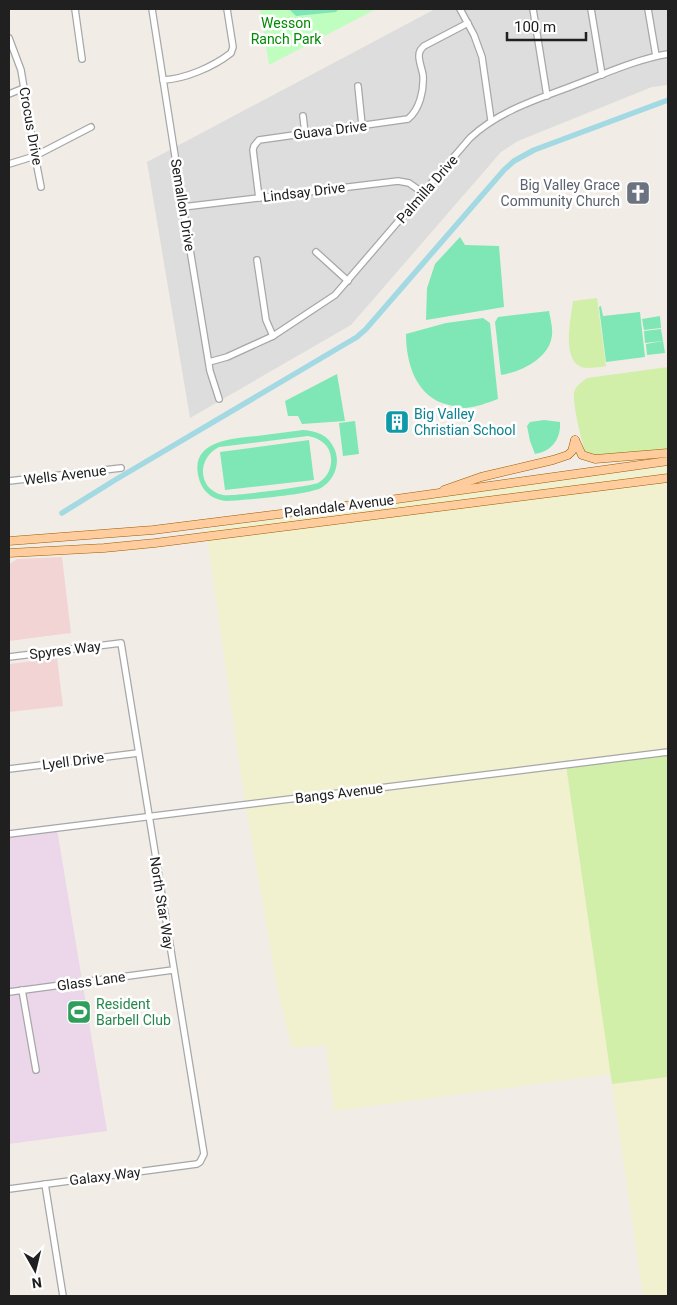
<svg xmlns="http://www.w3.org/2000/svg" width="677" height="1305" viewBox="0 0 677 1305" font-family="Roboto,sans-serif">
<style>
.residential{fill:#dedddd}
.commercial{fill:#f3d4d5}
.industrial{fill:#ebd7e9}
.farmland{fill:#f1f1d0}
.grass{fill:#d1efa8}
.park{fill:#c0fec0}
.pitch{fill:#7ee7b5;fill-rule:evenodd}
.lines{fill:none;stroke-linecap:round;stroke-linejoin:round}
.canal{stroke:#a3d9e2;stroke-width:5.5}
.minor-casing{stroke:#a7a7a7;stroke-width:8}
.major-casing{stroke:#9c5c00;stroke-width:9}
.minor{stroke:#fff;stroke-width:5.5}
.major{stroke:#ffcd9d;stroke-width:8}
.labels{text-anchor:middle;stroke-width:5;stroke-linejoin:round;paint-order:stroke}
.park-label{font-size:14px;fill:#028a02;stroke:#fff}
.street-label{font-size:14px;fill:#202020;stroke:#fff}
.worship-label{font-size:14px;fill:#5b616d;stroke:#fff;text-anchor:end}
.culture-label{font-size:14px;fill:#0d838f;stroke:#fff;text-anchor:start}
.leisure-label{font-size:14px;fill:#27864d;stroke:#fff;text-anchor:start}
</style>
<rect width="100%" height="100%" fill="#f1ede6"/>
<!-- residential -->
<path class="residential" d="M435,9H668V85L652,87L518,141L501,152L351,325L190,418L147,162Z"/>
<!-- commercial -->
<g class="commercial">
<path d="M62,557L71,633L9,641V564L17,559Z"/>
<path d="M57,658L63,706L9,712V664Z"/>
</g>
<!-- industrial -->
<path class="industrial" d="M57,829L107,1131L9,1144V835Z"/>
<!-- farmland -->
<g class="farmland">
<path d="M668,466V752L566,766L611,1074L334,1111L326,1045L292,1048L278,992L243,789L206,529Z"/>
<path d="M668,1077V1296H643L612,1084Z"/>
</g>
<!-- grass -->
<g class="grass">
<path d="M597,298L606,366C600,367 593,368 586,368C560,365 571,318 573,301Z"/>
<path d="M668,367V451L597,457L586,453C581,440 573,406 574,393C575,386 582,382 587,378Z"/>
<path d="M668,752V1077L612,1084L566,765Z"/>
</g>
<!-- park -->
<path class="park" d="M260,9H376L269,65Z"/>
<!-- pitch -->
<g class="pitch">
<path d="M289,9H339L336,12L296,16Z"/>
<path d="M460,237L465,245L499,246L504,307L426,320L427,288L435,264Z"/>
<path d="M601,306L603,316L640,312L645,357L606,362L599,307Z"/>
<path d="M549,311C550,318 553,327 552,335C550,358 521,372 501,375L495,322L498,317Z"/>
<path d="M660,316L661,328L644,330L642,319Z"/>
<path d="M483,318L490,323L498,399C487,403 477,407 465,408C460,408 454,406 449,405C416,398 406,363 406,334L446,323Z"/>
<path d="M661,329L663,341L645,343L644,331Z"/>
<path d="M663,341L665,353L647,355L646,344Z"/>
<path d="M337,374L345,421L302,424L298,416H288L285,401Z"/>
<path d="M544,420L560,422C561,439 552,451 535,454L530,441L527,426L530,422Z"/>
<path d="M355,421L359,454L343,456L339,423Z"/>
<path d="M303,430C317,431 328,435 334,448C341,462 335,480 321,488C307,495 245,500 227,501C214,500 205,494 200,482C186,441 230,439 257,436C272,434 288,432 303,430ZM308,436C320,438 330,445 331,458C332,468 327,478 318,483C312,486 230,497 223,495C197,489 197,458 219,447Z"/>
<path d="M309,440L314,480L225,490L220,452Z"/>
</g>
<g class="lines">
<!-- canal -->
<path class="canal" d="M62,513L115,480L357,337L366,329L504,170L514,161L534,150L668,100"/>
<defs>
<g id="minor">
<path d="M75,9L82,59"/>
<path d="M152,9L183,207L210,371L219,399"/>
<path d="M460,9L474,35L482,57L491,120"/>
<path d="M533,9L547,96"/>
<path d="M591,9L602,75"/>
<path d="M648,9L656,56"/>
<path d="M9,38L21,70L35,156L41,187"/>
<path d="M163,80C185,79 213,67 231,53L233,47L227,9"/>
<path d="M358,86L362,125"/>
<path d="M9,94L24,88"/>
<path d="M303,116L305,133"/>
<path d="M9,164L35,156L91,127"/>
<path d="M259,198L253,150L254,146L259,140L408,119C420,109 424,90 423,75C422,69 419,62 419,56C419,51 421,49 424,46L468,23"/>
<path d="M183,207L398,181L409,183L423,193"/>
<path d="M316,252L348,281"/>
<path d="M257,260L266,320L273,336"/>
<path d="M209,362L227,357L273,336L335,295L470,138C501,109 542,98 580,83C609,72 638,59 668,54"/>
<path d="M9,481L121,468"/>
<path d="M9,657L121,643L204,1154L200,1162L197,1164L9,1189"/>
<path d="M9,769L138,753"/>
<path d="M9,834L668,752"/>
<path d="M22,990L36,1070"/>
<path d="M9,992L173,970"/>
<path d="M45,1184L63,1296"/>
</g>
<g id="major">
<path d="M575,440L582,455L595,459L668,453"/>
<path d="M444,490L481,477L553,460L568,455L572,451L575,440"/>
<path d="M9,541L153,530L368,503L668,461"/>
<path d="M9,553L104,548L155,543L668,478"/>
</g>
</defs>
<!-- minor casing -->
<use href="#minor" class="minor-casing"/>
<!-- major casing -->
<use href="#major" class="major-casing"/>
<!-- minor -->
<use href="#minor" class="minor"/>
<!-- major -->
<use href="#major" class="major"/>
</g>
<!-- icons -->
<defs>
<symbol id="church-square" viewBox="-11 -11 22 22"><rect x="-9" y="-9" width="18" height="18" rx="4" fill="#6b7280" stroke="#fff"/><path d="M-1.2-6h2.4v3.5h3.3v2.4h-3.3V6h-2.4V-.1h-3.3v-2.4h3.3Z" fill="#fff"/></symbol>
<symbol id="building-square" viewBox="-11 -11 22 22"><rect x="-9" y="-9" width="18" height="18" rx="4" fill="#0f9aa8" stroke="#fff"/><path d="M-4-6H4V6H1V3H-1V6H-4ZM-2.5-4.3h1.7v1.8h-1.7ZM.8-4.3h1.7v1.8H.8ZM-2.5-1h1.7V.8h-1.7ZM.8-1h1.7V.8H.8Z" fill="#fff"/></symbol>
<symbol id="stadium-square" viewBox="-11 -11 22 22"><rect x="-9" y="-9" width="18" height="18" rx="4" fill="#2e9e5b" stroke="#fff"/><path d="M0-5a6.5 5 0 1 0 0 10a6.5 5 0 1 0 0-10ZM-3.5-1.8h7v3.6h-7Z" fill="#fff"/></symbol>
</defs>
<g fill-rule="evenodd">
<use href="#church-square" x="624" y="179" width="28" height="28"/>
<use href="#building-square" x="383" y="408" width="28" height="28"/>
<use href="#stadium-square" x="65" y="998" width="28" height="28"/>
</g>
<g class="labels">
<!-- park labels -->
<g class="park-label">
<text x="286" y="28">Wesson<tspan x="286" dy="16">Ranch Park</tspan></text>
</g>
<!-- street labels -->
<g class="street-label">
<text transform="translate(31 126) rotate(80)" y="5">Crocus Drive</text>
<text transform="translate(330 130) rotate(-7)" y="5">Guava Drive</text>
<text transform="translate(427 189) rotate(-49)" y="5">Palmilla Drive</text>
<text transform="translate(304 192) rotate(-7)" y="5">Lindsay Drive</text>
<text transform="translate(183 205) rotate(81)" y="5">Semallon Drive</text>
<text transform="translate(65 475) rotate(-7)" y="5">Wells Avenue</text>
<text transform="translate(339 506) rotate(-7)" y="5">Pelandale Avenue</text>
<text transform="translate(65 650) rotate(-7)" y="5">Spyres Way</text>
<text transform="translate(73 761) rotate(-7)" y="5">Lyell Drive</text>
<text transform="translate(339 793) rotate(-7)" y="5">Bangs Avenue</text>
<text transform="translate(162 903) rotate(81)" y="5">North Star Way</text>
<text transform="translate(91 981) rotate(-8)" y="5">Glass Lane</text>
<text transform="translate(105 1176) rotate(-7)" y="5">Galaxy Way</text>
</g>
<!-- worship labels -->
<g class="worship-label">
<text x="620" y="190">Big Valley Grace<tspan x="620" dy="16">Community Church</tspan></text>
</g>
<!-- culture labels -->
<g class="culture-label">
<text x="414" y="419">Big Valley<tspan x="414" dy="16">Christian School</tspan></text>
</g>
<!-- leisure labels -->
<g class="leisure-label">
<text x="96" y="1009">Resident<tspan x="96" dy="16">Barbell Club</tspan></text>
</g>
</g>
<!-- border -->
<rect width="677" height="1305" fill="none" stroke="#202020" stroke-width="20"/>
<!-- north arrow -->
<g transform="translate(35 1270) rotate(172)" stroke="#ffffff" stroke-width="4" paint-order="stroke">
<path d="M0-4L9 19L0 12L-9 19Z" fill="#202020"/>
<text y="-8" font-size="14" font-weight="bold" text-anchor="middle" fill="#202020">N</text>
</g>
<!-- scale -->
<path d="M507 32v8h79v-8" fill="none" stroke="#202020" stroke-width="2.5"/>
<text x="514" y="32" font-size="15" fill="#202020" stroke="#ffffff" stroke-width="4" paint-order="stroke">100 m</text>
</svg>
